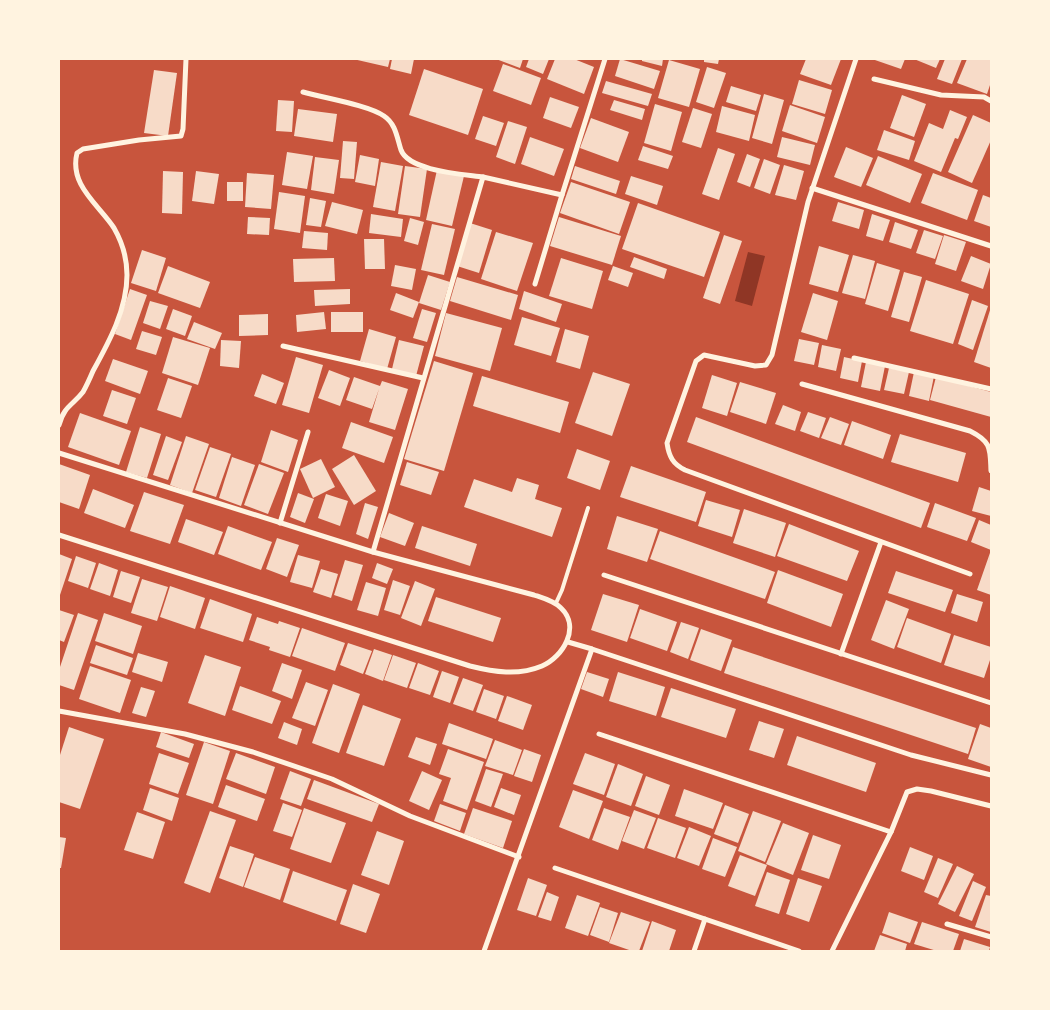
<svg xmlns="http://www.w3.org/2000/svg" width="1050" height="1010" viewBox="0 0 1050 1010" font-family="'Source Sans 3',sans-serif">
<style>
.water{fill:#8f3625}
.building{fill:#f7dbc8}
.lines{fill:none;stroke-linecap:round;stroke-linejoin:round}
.service{stroke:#fff3e0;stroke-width:4}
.minor{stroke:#fff3e0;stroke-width:5}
</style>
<rect width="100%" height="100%" fill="#c8553d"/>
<!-- water -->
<path class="water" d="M748,252L765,256L752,306L735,301Z"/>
<!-- building -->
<g class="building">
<path d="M353,59H390L388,67Z"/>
<path d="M392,59H414L411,74L390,69Z"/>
<path d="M496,59H523L520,68Z"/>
<path d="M529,59H549L543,74L526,67Z"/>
<path d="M555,59H574L594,67L584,94L547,79Z"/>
<path d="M620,59L660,71L654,89L615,76Z"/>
<path d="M642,59H663L662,66L642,61Z"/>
<path d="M704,59H719L718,64L704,62Z"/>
<path d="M806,59H841L831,85L800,74Z"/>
<path d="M872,59H905L901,69Z"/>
<path d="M914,59H940L936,68Z"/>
<path d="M945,59H962L952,84L937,79Z"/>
<path d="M967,59H991V82L987,94L957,83Z"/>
<path d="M669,60L700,69L689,107L658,98Z"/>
<path d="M503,64L541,78L531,105L493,91Z"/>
<path d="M707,67L726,73L714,108L696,102Z"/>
<path d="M424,69L483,89L468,135L409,115Z"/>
<path d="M154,70L177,73L168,136L144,133Z"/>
<path d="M799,80L832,90L825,114L792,104Z"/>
<path d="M606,81L652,94L648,106L602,93Z"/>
<path d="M731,86L761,95L756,111L726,102Z"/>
<path d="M764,94L784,100L772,144L752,138Z"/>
<path d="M902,95L926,104L914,137L890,128Z"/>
<path d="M550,97L579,107L571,128L543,118Z"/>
<path d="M278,100L294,101L292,132L276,131Z"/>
<path d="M614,100L645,109L642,120L610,110Z"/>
<path d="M655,104L682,112L671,151L644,143Z"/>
<path d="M790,105L825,117L817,143L782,131Z"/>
<path d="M722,106L755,115L749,141L716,132Z"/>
<path d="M693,108L712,114L701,148L682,142Z"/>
<path d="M298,109L337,114L333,142L294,136Z"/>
<path d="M950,110L967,117L958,139L955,138L941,172L914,161L929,123L943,129Z"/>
<path d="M973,115L991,123V140L972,183L948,172Z"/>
<path d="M483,116L504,123L496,146L475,139Z"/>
<path d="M591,118L629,132L618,162L580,148Z"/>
<path d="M508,121L527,127L515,164L496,157Z"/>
<path d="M884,130L915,141L909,160L877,150Z"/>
<path d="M530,137L564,149L554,176L521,164Z"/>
<path d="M782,137L815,145L810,165L777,157Z"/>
<path d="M343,141L357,142L354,179L340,178Z"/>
<path d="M643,146L673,156L668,169L638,160Z"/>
<path d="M846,147L873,158L861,187L834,177Z"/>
<path d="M718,148L735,154L719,200L702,194Z"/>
<path d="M287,152L313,156L307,189L282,185Z"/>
<path d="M747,154L760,159L750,187L737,182Z"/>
<path d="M360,155L379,159L375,186L355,182Z"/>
<path d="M878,156L922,174L910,203L866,185Z"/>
<path d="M315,157L339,160L334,194L311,190Z"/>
<path d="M764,159L780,165L770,194L754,188Z"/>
<path d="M381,162L403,166L395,211L373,207Z"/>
<path d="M784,165L804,171L796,200L775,195Z"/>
<path d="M405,166L427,169L420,217L398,214Z"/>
<path d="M575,166L620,181L616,194L571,179Z"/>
<path d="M437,170L464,176L452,226L426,220Z"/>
<path d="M163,171L183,172L182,214L162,213Z"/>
<path d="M196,171L219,174L214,204L192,201Z"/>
<path d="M247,173L274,175L271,209L245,207Z"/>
<path d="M933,173L978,190L967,220L921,203Z"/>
<path d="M631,176L663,186L657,205L625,194Z"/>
<rect x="227" y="182" width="16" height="19"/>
<path d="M571,182L630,202L619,234L560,213Z"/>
<path d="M279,192L305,196L300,233L274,229Z"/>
<path d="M983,195L991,198V227L974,221Z"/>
<path d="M310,198L326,201L321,227L306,225Z"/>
<path d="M332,202L363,210L357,234L325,226Z"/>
<path d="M838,202L864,210L859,229L832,221Z"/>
<path d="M638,203L720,232L704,277L622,249Z"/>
<path d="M371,214L403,219L401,237L369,233Z"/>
<path d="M872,214L890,220L883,241L866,236Z"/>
<path d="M248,217L270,218L269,235L247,234Z"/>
<path d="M559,217L621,236L612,265L550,246Z"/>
<path d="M410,218L424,222L418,245L404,241Z"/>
<path d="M895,222L918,230L911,249L889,242Z"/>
<path d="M470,223L492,230L479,273L457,266Z"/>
<path d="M432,224L455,229L444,275L421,270Z"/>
<path d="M924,230L943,236L935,259L916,253Z"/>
<path d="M304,231L328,233L327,250L302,248Z"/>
<path d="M496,232L533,243L517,291L481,279Z"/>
<path d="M724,235L742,241L720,304L703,298Z"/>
<path d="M944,235L966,242L956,271L935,264Z"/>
<path d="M364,239H384L385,269H365Z"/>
<path d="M819,246L849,255L838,292L809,284Z"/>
<path d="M142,250L166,258L156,291L131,283Z"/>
<path d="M853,255L875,261L865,299L842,293Z"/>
<path d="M971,256L991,264L983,289L961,281Z"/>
<path d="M634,257L667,269L664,279L630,267Z"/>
<path d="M334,258L335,281L294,282L293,259Z"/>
<path d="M561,258L603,271L592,309L549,296Z"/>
<path d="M877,263L900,270L888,311L865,304Z"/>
<path d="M395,265L416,269L412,290L391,286Z"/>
<path d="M168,266L210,282L200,308L158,293Z"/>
<path d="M613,266L633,273L628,287L608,280Z"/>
<path d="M904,272L922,277L909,322L891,317Z"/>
<path d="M428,275L450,282L441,310L419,303Z"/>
<path d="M457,277L518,295L511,320L450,301Z"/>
<path d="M926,280L969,294L953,344L910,331Z"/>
<path d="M130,289L147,295L131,340L115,334Z"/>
<path d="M350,289V304L315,306L314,290Z"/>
<path d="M524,291L562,304L556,322L519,309Z"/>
<path d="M396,293L419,302L413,318L390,310Z"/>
<path d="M813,293L838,301L827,340L801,332Z"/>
<path d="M972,300L988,306L973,350L958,344Z"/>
<path d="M150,301L168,306L160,329L143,323Z"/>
<path d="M991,307V368L974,362Z"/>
<path d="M173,309L192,316L185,336L166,329Z"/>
<path d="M422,309L436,313L427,342L413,338Z"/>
<path d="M324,312L326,329L297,332L296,315Z"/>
<rect x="331" y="312" width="32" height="20"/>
<path d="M446,313L502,328L490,371L435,356Z"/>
<path d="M268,314V335L239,336V315Z"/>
<path d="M522,317L560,328L551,356L514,345Z"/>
<path d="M194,322L222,333L215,349L187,339Z"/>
<path d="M369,329L396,337L387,369L360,361Z"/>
<path d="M565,329L589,336L580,369L556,362Z"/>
<path d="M142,331L162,337L156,355L136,349Z"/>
<path d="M173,337L210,348L198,385L162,373Z"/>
<path d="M799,339L819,343L814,365L794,361Z"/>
<path d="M221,340L241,341L239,368L220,366Z"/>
<path d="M399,340L424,346L416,376L392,369Z"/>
<path d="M822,345L841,349L836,371L818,367Z"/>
<path d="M296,357L323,365L309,413L282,405Z"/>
<path d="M844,357L862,361L858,382L840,378Z"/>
<path d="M113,359L148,371L140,394L105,381Z"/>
<path d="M434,361L473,373L444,471L404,459Z"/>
<path d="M866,362L885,366L880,391L861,387Z"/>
<path d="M889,368L909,372L904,394L884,390Z"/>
<path d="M329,370L350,378L340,406L318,398Z"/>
<path d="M593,372L630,384L612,436L575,423Z"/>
<path d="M914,372L934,376L929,401L909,396Z"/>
<path d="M262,374L284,383L276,404L254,396Z"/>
<path d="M712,375L737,383L727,416L702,408Z"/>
<path d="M482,376L569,402L560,433L473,406Z"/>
<path d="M354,377L380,386L382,381L408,389L395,430L369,422L379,389L372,409L346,400Z"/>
<path d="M936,377L991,392V417L930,400Z"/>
<path d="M168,378L192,386L181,418L157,410Z"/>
<path d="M740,382L776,393L766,424L730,412Z"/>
<path d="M112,390L136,398L127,424L103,416Z"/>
<path d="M783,405L801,412L795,431L775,424Z"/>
<path d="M808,412L826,418L819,438L800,431Z"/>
<path d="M80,413L131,431L119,465L68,447Z"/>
<path d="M696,417L930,503L921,528L687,442Z"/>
<path d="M830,417L849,424L841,445L821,438Z"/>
<path d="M852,421L891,435L883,459L844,445Z"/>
<path d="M351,422L393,437L384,463L342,448Z"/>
<path d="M140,427L161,434L147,478L126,472Z"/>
<path d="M271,430L298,440L288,472L261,462Z"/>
<path d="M900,434L966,453L958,482L891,462Z"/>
<path d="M166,436L182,442L168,480L153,475Z"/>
<path d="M186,436L209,444L192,493L170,485Z"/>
<path d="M210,447L231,454L216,497L195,490Z"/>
<path d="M577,449L610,461L600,490L567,478Z"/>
<path d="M354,455L376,491L354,505L332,469Z"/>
<path d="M232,457L255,465L241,506L219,498Z"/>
<path d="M321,459L335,487L313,498L300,469Z"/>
<path d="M407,462L439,472L431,495L400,485Z"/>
<path d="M59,464L90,475L79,509L59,502Z"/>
<path d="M259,464L284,473L268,514L244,505Z"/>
<path d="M631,466L706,492L696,522L620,497Z"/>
<path d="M517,478L539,485L535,499L562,508L552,537L464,507L474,479L512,492Z"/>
<path d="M979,487L991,491V516L972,511Z"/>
<path d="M93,489L134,505L125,528L84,513Z"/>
<path d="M144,492L184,505L170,544L130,531Z"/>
<path d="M298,493L314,499L305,523L290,517Z"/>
<path d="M326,494L348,501L340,526L318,518Z"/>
<path d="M706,500L740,510L732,537L698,526Z"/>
<path d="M365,503L378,507L368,539L356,534Z"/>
<path d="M935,503L976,518L967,541L927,527Z"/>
<path d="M744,509L786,523L775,557L733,543Z"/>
<path d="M389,513L414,523L405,546L380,537Z"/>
<path d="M617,516L658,529L647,562L607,549Z"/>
<path d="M186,519L223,532L214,555L178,542Z"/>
<path d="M979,520L991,525V595L977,590L991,550L971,542Z"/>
<path d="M789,524L859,551L847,581L777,556Z"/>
<path d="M228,526L272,542L261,570L218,554Z"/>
<path d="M422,526L477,544L470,566L415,548Z"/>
<path d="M660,531L775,572L765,599L650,559Z"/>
<path d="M277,538L299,545L287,577L266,569Z"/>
<path d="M59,554L72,559L59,598Z"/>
<path d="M298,555L320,561L312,588L290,582Z"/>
<path d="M76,556L96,563L88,588L68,581Z"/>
<path d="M345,560L363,565L352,601L334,595Z"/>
<path d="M99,563L118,570L110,596L90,589Z"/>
<path d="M377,563L393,569L387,584L372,578Z"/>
<path d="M321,569L338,574L331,598L313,592Z"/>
<path d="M778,570L843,594L831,627L767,603Z"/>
<path d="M121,571L140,577L131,603L113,597Z"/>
<path d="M896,571L953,590L945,612L888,593Z"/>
<path d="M142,579L168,587L157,621L131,613Z"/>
<path d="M393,580L410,586L400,615L384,610Z"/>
<path d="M415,581L435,589L421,626L401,618Z"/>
<path d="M366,582L386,588L378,616L357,610Z"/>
<path d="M170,586L205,598L195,629L160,617Z"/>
<path d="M603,594L639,605L627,642L591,630Z"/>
<path d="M957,594L983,602L977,622L951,613Z"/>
<path d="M436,597L501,618L493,642L428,621Z"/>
<path d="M210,599L252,614L243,642L200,628Z"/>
<path d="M886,600L909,609L894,649L871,640Z"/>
<path d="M640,609L677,622L667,651L630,638Z"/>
<path d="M59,610L74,615L64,642L59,640Z"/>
<path d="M78,613L98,620L74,690L59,685V670Z"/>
<path d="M104,613L142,626L133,654L95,641Z"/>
<path d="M257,617L278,624L279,621L300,628L290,657L269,650L270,647L249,640Z"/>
<path d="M907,618L951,634L941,663L897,647Z"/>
<path d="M681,622L699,628L688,659L670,652Z"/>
<path d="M302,628L345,643L335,671L292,656Z"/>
<path d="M701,629L732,640L721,671L690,660Z"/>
<path d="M954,635L991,647V657L984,678L944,665Z"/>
<path d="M348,643L372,651L363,674L340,665Z"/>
<path d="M96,645L133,658L127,675L90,663Z"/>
<path d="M733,647L976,728L968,754L724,673Z"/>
<path d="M374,649L392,655L383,681L365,674Z"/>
<path d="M138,653L168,662L162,682L132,672Z"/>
<path d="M205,655L241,667L225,716L188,703Z"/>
<path d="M393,655L416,663L407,688L384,680Z"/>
<path d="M282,663L302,670L292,699L272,691Z"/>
<path d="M418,663L439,671L430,695L409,688Z"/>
<path d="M90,666L131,680L120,713L79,699Z"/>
<path d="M442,671L459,677L450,703L433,697Z"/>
<path d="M587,672L609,679L603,697L581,689Z"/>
<path d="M618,672L665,687L656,716L609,701Z"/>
<path d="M463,678L483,685L473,711L453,704Z"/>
<path d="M306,682L328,690L315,726L292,718Z"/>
<path d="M333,684L360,694L339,753L312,743Z"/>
<path d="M240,686L281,701L272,724L232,710Z"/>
<path d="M141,687L155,691L146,717L132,713Z"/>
<path d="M671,688L736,709L726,738L661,717Z"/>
<path d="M484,689L504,696L496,719L476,712Z"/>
<path d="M507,696L532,705L523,730L498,721Z"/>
<path d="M363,705L401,719L384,766L346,753Z"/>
<path d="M759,721L784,729L774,758L749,750Z"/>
<path d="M284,722L302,729L297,745L278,738Z"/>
<path d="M449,723L493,739L486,759L442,744Z"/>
<path d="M980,724L991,728V767L968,759Z"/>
<path d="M69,727L104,739L80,809L59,802V758Z"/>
<path d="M161,732L194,744L189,758L156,747Z"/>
<path d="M797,736L876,763L866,792L787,765Z"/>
<path d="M416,737L437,744L430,765L408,757Z"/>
<path d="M495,740L522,750L513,775L485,766Z"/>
<path d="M204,742L230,751L213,804L186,795Z"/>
<path d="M448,749L484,762L467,810L443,801L451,778L439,774Z"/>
<path d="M524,749L541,755L532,782L514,776Z"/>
<path d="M159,753L189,763L178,794L149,784Z"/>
<path d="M236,753L275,767L266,794L226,779Z"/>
<path d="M585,753L615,764L604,795L573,784Z"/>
<path d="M618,764L643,774L631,806L606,797Z"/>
<path d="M486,769L503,774L491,807L475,801Z"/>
<path d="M290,771L311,779L301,806L280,799Z"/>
<path d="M422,771L442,780L429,810L409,801Z"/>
<path d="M646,776L670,785L659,815L635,806Z"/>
<path d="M314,780L379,804L372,822L307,799Z"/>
<path d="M226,785L265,799L257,821L218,807Z"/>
<path d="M150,788L179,798L172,821L143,810Z"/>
<path d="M501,788L521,795L514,815L494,807Z"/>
<path d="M684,789L723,803L713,829L675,816Z"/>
<path d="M573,790L603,801L589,839L559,827Z"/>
<path d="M283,803L302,810L292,837L273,831Z"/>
<path d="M440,804L466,813L460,831L434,821Z"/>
<path d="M725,805L749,814L738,843L714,834Z"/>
<path d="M304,808L346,823L331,863L290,849Z"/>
<path d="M473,808L512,821L503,848L464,834Z"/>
<path d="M604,808L630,817L618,850L592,840Z"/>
<path d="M634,810L656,818L644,849L622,841Z"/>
<path d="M210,811L236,820L210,893L184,883Z"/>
<path d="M753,811L781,821L765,862L738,851Z"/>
<path d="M137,812L165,822L153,859L124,850Z"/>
<path d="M658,818L686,828L675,858L647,848Z"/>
<path d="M783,823L809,833L793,875L766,864Z"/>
<path d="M689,827L711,836L699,866L677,858Z"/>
<path d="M377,831L404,841L389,885L361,875Z"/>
<path d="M813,835L841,845L829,879L801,870Z"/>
<path d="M59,837L66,838L61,868H59Z"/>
<path d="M713,838L737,847L725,877L702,869Z"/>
<path d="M230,846L254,854L243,887L219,878Z"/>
<path d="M910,847L933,856L924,880L901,871Z"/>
<path d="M740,855L767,865L755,896L728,886Z"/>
<path d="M255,857L290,869L280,900L244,887Z"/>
<path d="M938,858L953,864L938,898L924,892Z"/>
<path d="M957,866L974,874L955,912L938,904Z"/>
<path d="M293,871L347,890L336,921L283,902Z"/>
<path d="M767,872L790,880L779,914L755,906Z"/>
<path d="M528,878L547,885L536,916L517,910Z"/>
<path d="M798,878L822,886L809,922L786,914Z"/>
<path d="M973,881L986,887L972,921L959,916Z"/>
<path d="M353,884L380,894L366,933L340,924Z"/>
<path d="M547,892L559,897L551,921L538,917Z"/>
<path d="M577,895L600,903L588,936L565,928Z"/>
<path d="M986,895L991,896V932L975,927Z"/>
<path d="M600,907L618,913L609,942L590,935Z"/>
<path d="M621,912L650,922L639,951H632L609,943Z"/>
<path d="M889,912L918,922L910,943L882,933Z"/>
<path d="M652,921L676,930L669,951H642Z"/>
<path d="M922,922L959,934L953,951H937L914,944Z"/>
<path d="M880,935L907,944L905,951H874Z"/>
<path d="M964,939L990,947L989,951H960Z"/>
</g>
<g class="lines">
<!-- service -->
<path class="service" d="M556,603L562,590L588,508"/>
<!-- minor -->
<g class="minor">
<path d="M856,59L808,202L772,355L766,365L755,366L704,355L696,361L667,443C669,457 673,464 685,470L970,574"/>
<path d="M874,79L941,95L984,97L991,101"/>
<path d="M303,92C324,98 368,105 384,116C396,124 397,138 401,150C409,171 462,174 483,177"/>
<path d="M812,188L991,246"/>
<path d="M535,284L562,195"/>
<path d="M283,346L423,378"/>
<path d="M854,358L991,389"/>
<path d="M802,384L970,431C992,442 990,449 991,471"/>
<path d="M59,425C64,406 73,405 83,392C87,385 90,378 93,371C109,342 127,309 127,275C127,259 122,242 114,228C98,204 69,185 77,153L83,149L139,140L181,136L183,129L186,59"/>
<path d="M59,453L373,552L534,595C543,598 554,601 561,608C581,627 563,657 542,666C518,676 494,672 470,666L59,535"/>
<path d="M280,523L308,432"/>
<path d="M373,552L483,177L562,195L605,59"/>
<path d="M604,575L991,703"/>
<path d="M568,642L592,649L911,755L991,775"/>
<path d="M841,654L881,542"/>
<path d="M59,711L185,734L253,752L332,779L410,816L519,857"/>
<path d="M599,734L891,832"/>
<path d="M555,868L799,951"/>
<path d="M947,924L991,937"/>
<path d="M484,951L592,649"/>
<path d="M694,951L705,919"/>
<path d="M832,951L891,832L907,792L917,789L931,791L991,806"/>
</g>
</g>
<!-- border -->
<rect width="1050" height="1010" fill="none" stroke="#fff3e0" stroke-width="120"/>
</svg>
